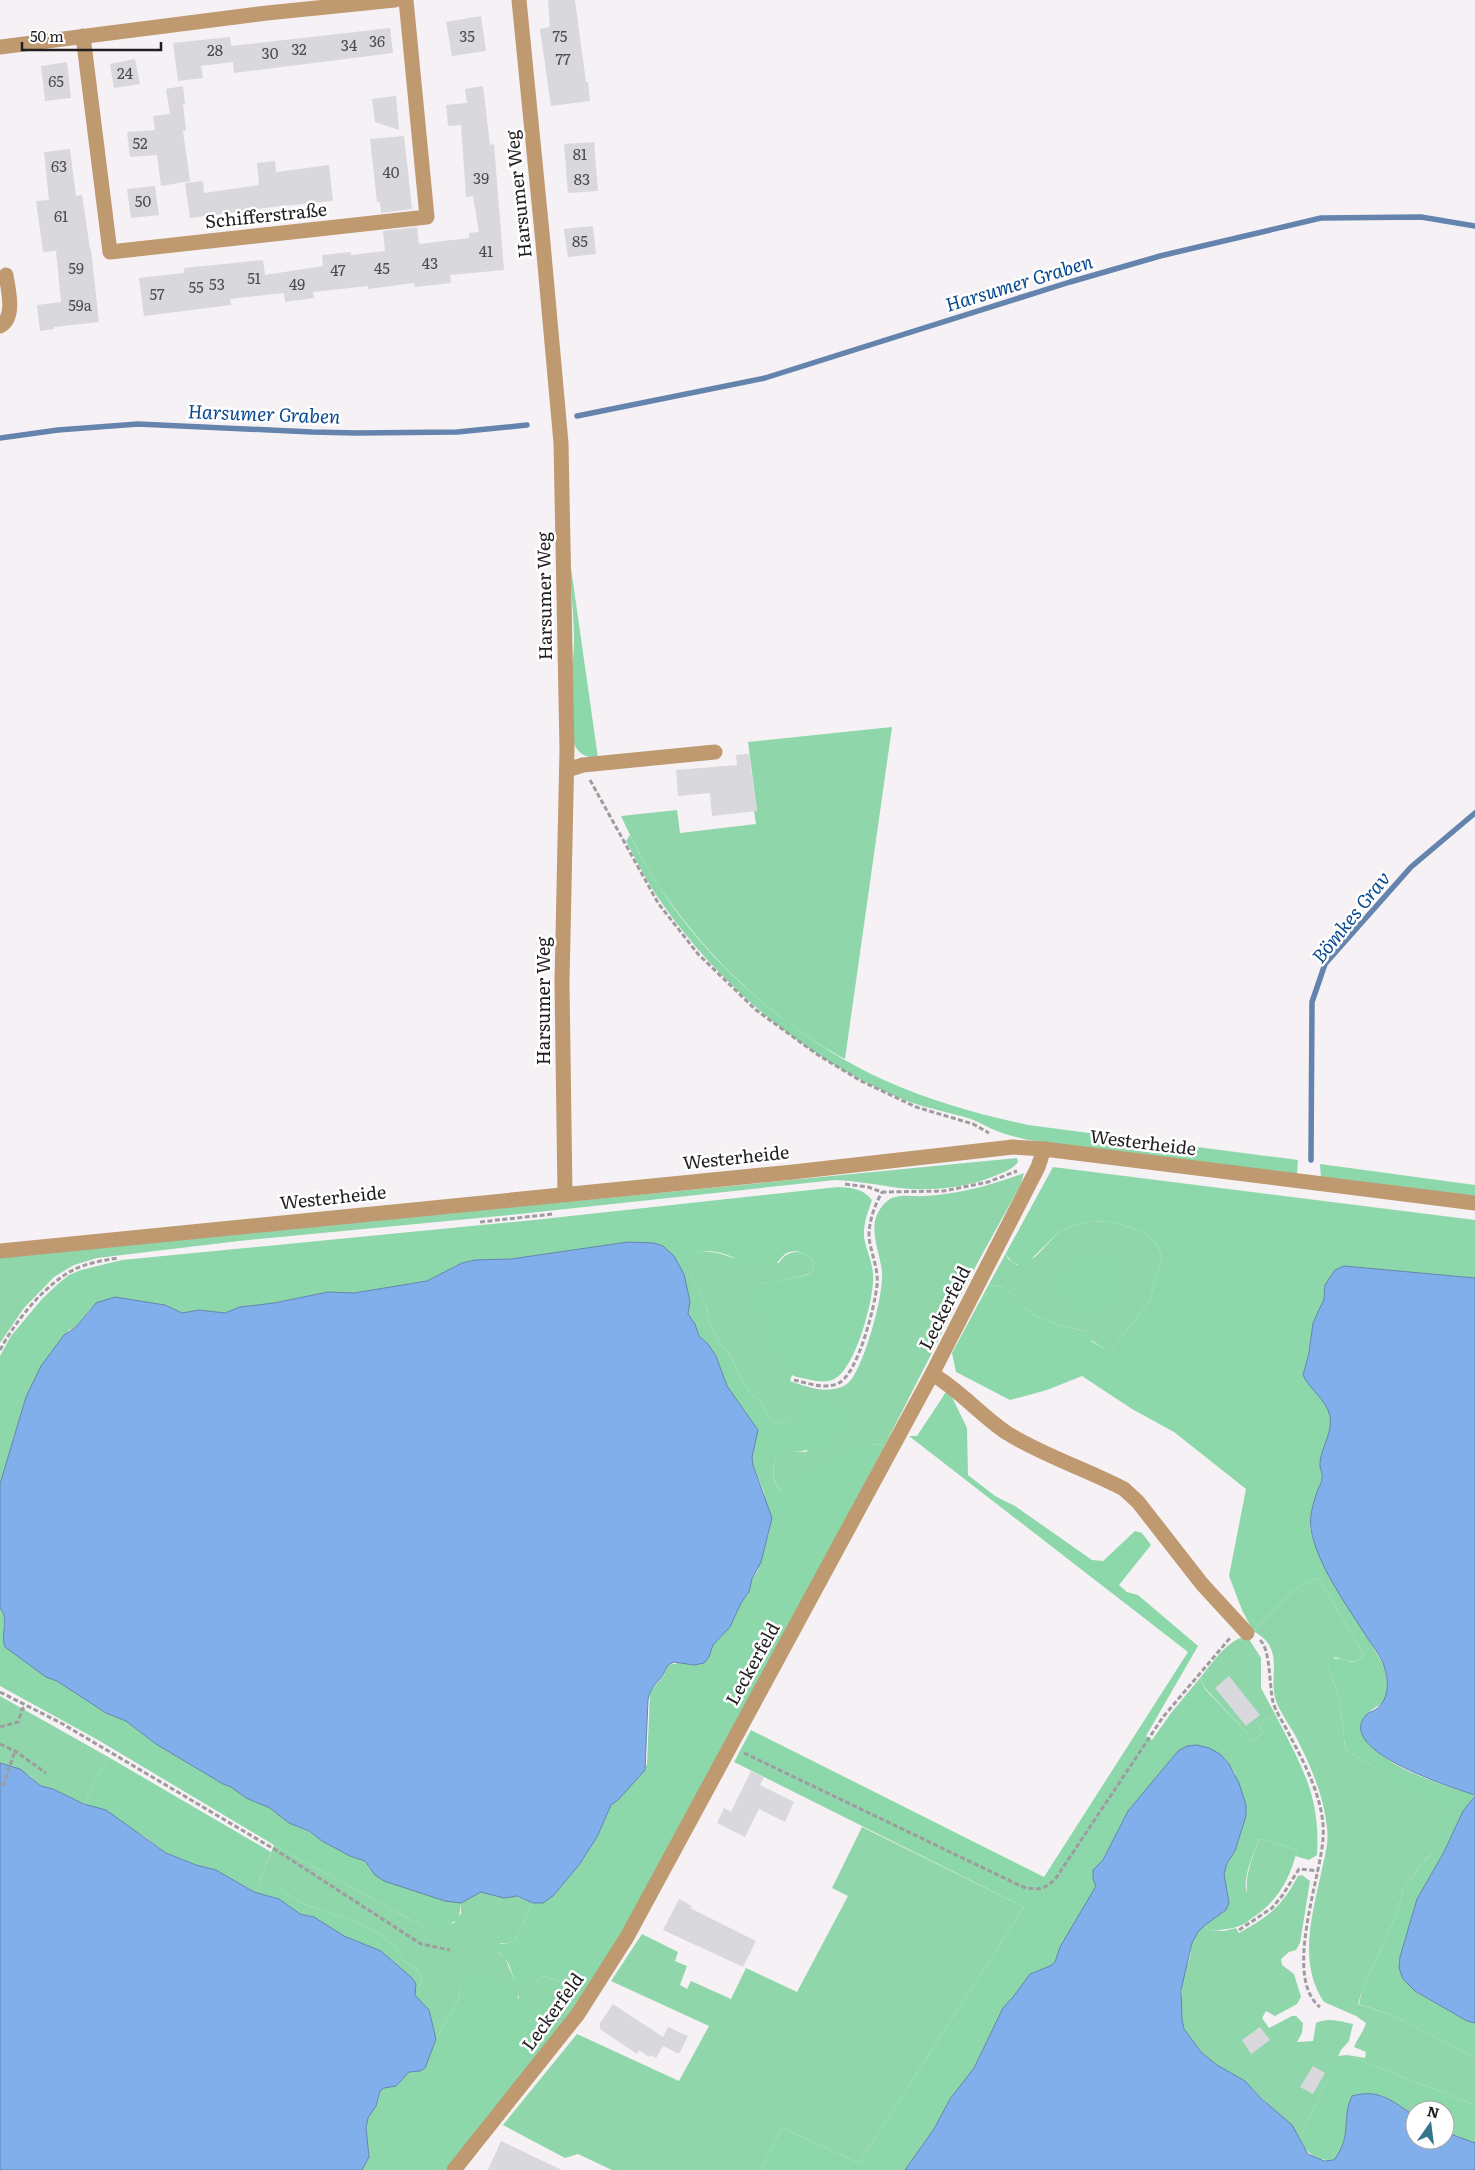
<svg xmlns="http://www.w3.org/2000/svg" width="1475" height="2170" viewBox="0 0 1475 2170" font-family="Literata,serif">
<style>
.green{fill:#8fd6aa}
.forest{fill:#8cd8aa}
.water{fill:#81afeb;stroke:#6484ae}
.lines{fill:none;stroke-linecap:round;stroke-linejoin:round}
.stream{stroke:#6484ae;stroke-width:5.5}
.building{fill:#d8d8dd}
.path{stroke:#9f9b9e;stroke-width:3;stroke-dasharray:5 2.5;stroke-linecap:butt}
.minor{stroke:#bf9a70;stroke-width:15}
.labels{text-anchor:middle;stroke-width:5;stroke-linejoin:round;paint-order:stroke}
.number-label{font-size:15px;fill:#4e4c4f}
.street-label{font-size:18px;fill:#201e20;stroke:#fff}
.water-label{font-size:19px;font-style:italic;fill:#0a498f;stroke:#fff}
</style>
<rect width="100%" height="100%" fill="#f6f1f5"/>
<!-- green -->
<g class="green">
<path d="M892,727L845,1059C778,1024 714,963 670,902C650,876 635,846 621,816L677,810L680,833L756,824L754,811H757L748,742Z"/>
<path d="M1017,1158L1018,1162C1012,1170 1002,1173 992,1177C962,1189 925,1192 892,1187C873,1184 855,1181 835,1180L510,1215L239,1241L97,1258L74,1265L54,1277L24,1308L0,1343V1257Z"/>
<path d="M1024,1173L1021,1184L978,1262L885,1445L874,1444L782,1493C770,1479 772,1466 778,1450L806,1452L847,1413C838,1402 816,1395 804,1406C792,1415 790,1428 771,1421L762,1403L750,1393L738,1373L730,1354L722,1346L709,1323L707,1308L691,1275V1260L694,1254C711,1248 722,1255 738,1259C751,1261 766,1261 779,1263C787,1249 805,1248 814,1262L812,1272L803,1276L753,1285L782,1364L792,1375L790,1381C805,1386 822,1393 838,1388C844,1387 850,1382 853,1377C866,1357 884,1295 882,1271C879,1248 865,1223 885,1203C895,1192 912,1197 925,1196C960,1194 991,1185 1024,1173Z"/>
<path d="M1092,1221L1111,1222L1130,1227L1148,1235L1157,1245L1162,1257L1149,1302L1112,1349H1105L1091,1340V1332C1070,1328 1046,1324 1029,1311C1015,1301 1008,1281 988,1286L1006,1253L1008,1259L1017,1265L1035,1257L1059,1232L1075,1225Z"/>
<path d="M1317,1578L1320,1580L1364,1655C1355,1665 1347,1661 1335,1657L1328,1666L1340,1700L1345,1748L1350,1753L1452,1811L1431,1854L1423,1862L1403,1890L1397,1913L1362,1991L1358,2004L1394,2016L1475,2057V2105L1347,2055L1365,2058L1366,2052L1354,2047C1357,2039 1364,2031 1366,2023L1356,2016L1324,2002C1297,1962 1313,1912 1322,1869C1325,1855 1329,1842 1327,1828C1324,1796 1310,1764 1295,1735C1289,1724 1279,1711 1275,1698C1269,1672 1285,1648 1253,1631L1294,1590Z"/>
<path d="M1244,1637L1249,1639L1261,1658V1688L1275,1714L1259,1726L1263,1733L1252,1742L1248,1734L1205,1688L1200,1678C1212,1664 1226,1641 1244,1637Z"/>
<path d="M0,1696L110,1758C97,1771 91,1787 85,1804L53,1789L41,1786L30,1776L0,1763Z"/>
<path d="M862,1827L1024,1907L859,2163L782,2128L760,2170H612L578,2154L565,2158L503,2125L577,2034L679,2081L709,2026L611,1981L642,1934L678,1952L675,1961L687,1966L680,1985L687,1989L691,1981L731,1999L746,1968L797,1992L848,1896L832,1888Z"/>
<path d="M1263,1839L1297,1850C1290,1880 1276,1904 1249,1920C1258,1905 1248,1907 1247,1894C1245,1875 1252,1858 1259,1840Z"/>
<path d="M274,1845L424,1927L435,1924L454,1923L461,1914V1903L481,1892L504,1898L515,1896L533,1903L515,1940L510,1943H500L498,1952L505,1958L514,1979L534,1984L543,1976L566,1984L567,1990L578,2003L564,2023L552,2020L519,2002V1996L461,1987L459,1998L436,2039L429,2010L415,1995L414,1989L421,1984L422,1978L417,1969L404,1961L395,1947L378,1933L355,1922L303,1904L279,1888H262L258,1884Z"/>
<path d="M1302,1875L1310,1881L1300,1943L1296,1950L1289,1952L1281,1959L1282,1965L1294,1974L1301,1997L1297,2004L1275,2016L1266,2011L1262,2018L1269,2028L1292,2016H1296L1303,2023L1302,2033L1297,2042L1313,2041L1316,2023C1327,2017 1341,2021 1353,2024L1349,2041L1341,2050L1299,2140L1296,2132L1245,2081L1217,2065L1202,2053L1184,2029L1182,2019V1981L1190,1957L1192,1943L1198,1932L1205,1925L1208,1930L1224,1931L1236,1928L1239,1933C1270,1916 1282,1906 1298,1876Z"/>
</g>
<!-- forest -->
<g class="forest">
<path d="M568,547L598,758C588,758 580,755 575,746C562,722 575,665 574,635C573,606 570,576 568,547Z"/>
<path d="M630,835C679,939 780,1033 884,1080C930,1101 978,1114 1028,1125L1298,1160L1297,1174L1028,1140C1016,1137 1003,1134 992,1129C985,1126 979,1122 971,1119C948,1112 925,1108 902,1099C809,1061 722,988 664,906C649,886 638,863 626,841Z"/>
<path d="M1320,1164L1475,1185V1198L1321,1178Z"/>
<path d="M1053,1167L1475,1220V1278L1344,1266L1325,1285L1324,1299L1313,1323L1309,1353L1303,1375L1327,1406L1330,1417V1428L1320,1463L1322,1478L1311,1513L1310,1528L1313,1540L1326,1570L1385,1667L1388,1690L1385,1701L1366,1714L1362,1733C1379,1767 1441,1784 1475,1795L1463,1811L1444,1852L1417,1899L1400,1957L1415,1991L1467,2021L1475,2023V2057L1394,2016L1359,2004L1362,1991L1397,1913L1403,1890L1423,1862L1431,1854L1451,1811L1350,1753L1345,1748L1340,1700L1328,1666L1330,1660C1344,1654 1350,1670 1364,1655L1320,1580L1317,1578L1294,1590L1253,1631L1242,1610L1229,1576L1246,1489L1174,1432L1132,1409L1082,1376L1047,1390L1010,1400L956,1372L952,1353L988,1286C1008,1281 1015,1301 1029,1311C1046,1324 1070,1328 1091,1332L1092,1336L1091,1341L1105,1349H1112L1149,1302L1162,1257L1157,1245L1148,1235L1130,1227L1111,1222L1092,1221L1075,1225L1059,1232L1024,1266C1015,1265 1009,1261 1006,1253Z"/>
<path d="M838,1187C852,1188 862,1188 872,1200C868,1212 863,1224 864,1237C866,1249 872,1261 873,1274C875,1297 856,1366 836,1378C826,1384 817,1381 806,1379C802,1378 795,1377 792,1375C775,1365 758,1305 752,1285L804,1276L812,1272L814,1262C808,1252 792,1247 783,1256C779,1260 777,1264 772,1268C767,1267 761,1267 756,1266C734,1261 719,1245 695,1254L691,1260V1275L707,1308L709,1323L722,1346L730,1354L738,1373L750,1393L762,1403L771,1421C796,1430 795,1403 814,1400C823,1399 833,1403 841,1405L847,1413C834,1451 814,1452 778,1451C772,1466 770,1479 781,1492L786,1486L797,1478L849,1454L874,1444L885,1445L622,1937L578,2003L571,1999L566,1984L543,1976L534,1984L527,1987C509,1981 515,1973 506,1960C503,1956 498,1952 495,1948L496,1944L510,1943L515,1940L533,1903H543L553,1896L579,1865L597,1837L611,1805L619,1799L647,1764L650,1692L664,1675L668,1665L709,1657L713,1645L730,1627L741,1603L749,1593V1585L758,1570L764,1543L769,1533L764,1492L753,1465L752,1457L758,1430L727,1386L716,1356L708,1344L699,1336L695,1324L688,1314C689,1273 682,1272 654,1243L628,1242L511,1259L475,1260L462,1263L427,1281L354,1293L328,1292L274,1303L240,1307L225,1313L199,1310L182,1313L165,1305L115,1297L91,1308L76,1327L69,1330L26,1397L0,1484V1356L11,1336L42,1299L59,1283L69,1275L81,1270L122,1260L534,1220Z"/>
<path d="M1104,1253C1110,1255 1117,1257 1121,1262C1125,1268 1123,1274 1121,1281C1120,1288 1117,1297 1112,1302C1102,1311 1079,1314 1068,1305C1063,1300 1059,1292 1056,1285C1060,1264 1085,1255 1104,1253Z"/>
<path d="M946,1392L951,1395L967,1428L968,1475L995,1496L1015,1506L1092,1560L1103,1561L1135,1531L1142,1533L1151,1545L1119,1585L1127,1592L1138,1595L1198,1646L1146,1736L1152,1740L1171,1713L1200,1678L1205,1689L1248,1734L1252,1742L1263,1733L1259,1726L1275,1714C1301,1765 1321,1796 1317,1855L1309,1860L1295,1856L1297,1850L1263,1839L1259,1840C1254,1853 1247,1867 1246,1881C1244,1893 1250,1897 1253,1906C1259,1928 1221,1931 1208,1930L1205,1925L1226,1910L1229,1903L1224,1874L1227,1863L1235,1851L1246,1816L1235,1773L1229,1764L1220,1754L1187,1746L1178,1751L1128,1811L1103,1860L1093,1870V1879L1097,1886L1060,1947L1055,1962L1050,1966L1030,1974L1014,1997L1003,2008L974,2068L950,2099L934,2129L905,2170H760L782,2128L859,2163L1024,1907L734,1762L751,1730L1044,1877L1188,1652L909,1436H917Z"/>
<path d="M0,1608C10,1619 0,1634 5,1647L46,1676L57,1681L106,1713L126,1721L156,1744L223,1784L231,1787L246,1798L270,1808L289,1823L308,1831L322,1841L350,1856L365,1861L370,1869L424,1894L461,1903L459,1919C450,1926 435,1924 424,1927L274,1845L98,1740L0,1686Z"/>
<path d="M110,1758L271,1852L258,1884L262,1888H279L303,1904L355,1922L378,1933L395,1947L404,1961L417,1969L422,1978L421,1984L414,1989L412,1978L381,1951L344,1936L314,1917L300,1914L279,1899L254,1892L216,1870L196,1865L166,1853L145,1837L85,1804C91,1787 97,1771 110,1758Z"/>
<path d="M474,1975L500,1981L515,1990L520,2002L552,2020L564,2023L446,2170H362L369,2157L366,2128L368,2118L376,2106L380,2091L384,2088L396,2086L409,2072L420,2071L425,2068L431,2048L459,1998L461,1987L465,1979Z"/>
<path d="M1347,2055L1475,2105V2143L1445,2132V2110H1415V2116L1381,2095L1352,2096C1341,2118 1353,2135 1334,2160C1316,2161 1309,2155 1299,2140L1338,2056Z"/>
</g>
<!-- water -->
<g class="water">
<path d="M628,1242L654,1243L663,1246L674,1256L684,1274L690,1302L688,1314L695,1324L699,1336L708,1344L716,1356L727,1386L758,1430L752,1457L753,1465L772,1518L761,1562L752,1579L749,1592L741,1603L730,1627L713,1645L709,1657L704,1663L694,1665L674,1662L668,1665C666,1668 665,1672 663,1675C656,1684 650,1688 648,1700L645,1770L619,1799L611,1805L597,1837L579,1865L553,1896L543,1903H533L517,1896L504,1898L481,1892L461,1903L445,1901L384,1881L375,1875L365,1861L350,1856L322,1841L309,1831L289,1823L270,1808L246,1798L231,1787L223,1784L156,1744L126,1721L106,1713L57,1681L46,1677L5,1647C0,1634 10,1619 0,1608V1484L26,1397L41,1366L64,1335L76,1327L96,1303L115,1297L165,1305L182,1313L199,1310L225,1313L240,1307L274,1303L328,1292L354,1293L427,1281L462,1263L475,1260L511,1259Z"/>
<path d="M1344,1266L1475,1278V1795C1454,1788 1334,1751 1366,1715C1368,1712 1372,1712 1375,1710C1389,1700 1389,1684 1385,1669C1383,1659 1374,1648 1368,1639C1349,1608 1317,1566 1311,1529C1309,1517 1313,1504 1317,1492C1318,1488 1322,1483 1322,1478C1323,1473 1319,1468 1320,1463C1321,1447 1333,1433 1330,1416C1326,1399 1310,1390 1303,1375L1309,1353L1313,1323L1324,1299L1325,1285L1335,1270Z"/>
<path d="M1197,1745L1209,1748L1220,1754L1229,1764L1239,1783L1246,1805V1816L1235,1851L1227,1863L1224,1874L1229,1903L1226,1910L1205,1925L1198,1932L1192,1943L1181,1990L1182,2019L1184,2029L1202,2053L1217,2065L1245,2081L1262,2099L1292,2125L1308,2154L1324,2161L1334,2160C1353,2135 1341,2118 1352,2096C1380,2088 1393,2102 1415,2116V2140H1445V2132L1475,2143V2170H905L934,2129L950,2099L974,2068L1003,2008L1013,1997L1030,1974L1050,1966L1055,1962L1060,1947L1096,1886L1093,1879V1870L1103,1860L1128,1811L1178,1751L1187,1746Z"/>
<path d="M0,1763L20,1769L41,1786L53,1789L84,1804L106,1810L166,1853L196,1865L216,1870L254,1892L279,1899L300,1914L314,1917L344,1936L381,1951L412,1978L416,1984L415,1995L429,2010L436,2039L425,2068L420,2071L409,2072L396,2086L384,2088L380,2091L376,2106L368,2118L366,2128L369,2157L362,2170H0Z"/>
<path d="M1475,1796V2023L1467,2021L1415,1991L1403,1979L1399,1968L1400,1957L1417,1899L1444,1852L1463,1811Z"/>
</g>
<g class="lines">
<!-- stream -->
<g class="stream">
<path d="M577,416L765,378L1070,282L1160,256L1321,218L1421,217L1475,226"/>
<path d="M0,438L58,430L138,424L312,432L357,433L457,432L527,425"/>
<path d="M1311,1160L1312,1002L1325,964L1411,867L1475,813"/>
</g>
</g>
<!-- building -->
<g class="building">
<path d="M548,0H575L586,82H588L590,101L551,106L540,29L550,27Z"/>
<path d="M481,16L486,51L452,56L446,22Z"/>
<path d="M390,28L393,53L234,73L233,62L201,66L203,78L178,81L173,43L230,37L231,46Z"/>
<path d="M135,59L140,84L114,88L110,64Z"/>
<path d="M67,62L71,98L45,101L41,66Z"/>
<path d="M183,86L185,104H183L186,130L183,131L190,181L161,186L157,155L130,157L127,132L155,130L153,116L170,114L166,89Z"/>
<path d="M483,86L490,145L494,144L504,270L450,275L451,283L415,287L414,283L368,289V286L313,292L314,298L285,302L284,293L230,299L231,305L144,316L139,278L184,273V268L263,260L265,275L323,266L322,255L351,252V255L385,251L383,231L417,227L419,244L469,238V233L479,232L473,196L466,197L461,125L448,126L446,105L467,103L465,89Z"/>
<path d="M396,96L399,130L375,122L372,99Z"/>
<path d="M404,136L412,209L381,213L380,202H377L370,139Z"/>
<path d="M594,142L598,191L568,193L564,144Z"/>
<path d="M70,149L76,196L82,195L90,249H91L99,322L54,327V329L40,331L37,305L61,302L56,251L43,252L36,201L49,200L44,152Z"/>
<path d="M275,161L276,172L329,165L333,201L272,207L190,218L185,183L203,181L204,193L259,185L257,163Z"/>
<path d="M155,186L159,215L131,218L127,189Z"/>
<path d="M593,226L596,254L568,257L564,229Z"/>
<path d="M749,754L757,811L712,816L710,793L678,796L676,770L737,765L736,755Z"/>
<path d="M1229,1676L1260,1715L1246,1726L1215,1688Z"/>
<path d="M751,1771L764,1777L760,1785L794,1802L785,1822L759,1809L745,1837L717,1823L724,1808L731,1812Z"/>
<path d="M679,1899L692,1906L690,1908L756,1941L743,1967L663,1930Z"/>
<path d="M613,2004L663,2037L668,2027L688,2036L679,2054L663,2046L656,2058L651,2055L649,2057L639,2050L637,2054L600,2029V2023Z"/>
<path d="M1260,2027L1270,2040L1251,2054L1242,2040Z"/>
<path d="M1313,2066L1325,2073L1313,2094L1300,2087Z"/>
<path d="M501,2141L522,2151L562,2170H488Z"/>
</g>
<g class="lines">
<!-- path -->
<g class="path">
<path d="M590,780L658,903L698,954L756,1010L818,1055L861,1081L916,1107L973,1124L989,1133"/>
<path d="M845,1184L868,1187L882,1192L944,1191L988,1182L1017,1171"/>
<path d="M480,1222L553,1214"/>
<path d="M0,1350C15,1322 39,1292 66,1274C81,1264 100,1261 118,1258"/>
<path d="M794,1380C808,1383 824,1390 839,1383C858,1373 875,1306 877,1285C879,1268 870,1252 869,1236C869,1220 875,1205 882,1192"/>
<path d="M1260,1640C1271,1650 1269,1686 1273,1702C1276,1713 1285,1725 1290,1736C1306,1766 1326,1804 1323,1839C1320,1880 1283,1978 1320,2007"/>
<path d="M0,1692L61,1723L279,1852L421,1944L450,1950"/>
<path d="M0,1727L18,1722L22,1709L27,1707"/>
<path d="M0,1744L15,1751L46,1773"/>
<path d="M744,1753L1023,1887C1037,1891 1046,1889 1056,1878L1163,1717L1230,1638"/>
<path d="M3,1786L15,1751"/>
<path d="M1239,1930L1272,1908L1282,1896L1299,1869L1318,1871"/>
</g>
<!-- minor -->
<g class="minor">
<path d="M519,0L543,243L561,443L567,749L562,982L565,1194"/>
<path d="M83,36L110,252L427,217L406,0"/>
<path d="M0,47L267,13L395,0"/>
<path d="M0,326C16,318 8,289 6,275"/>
<path d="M567,770L583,765L715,752"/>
<path d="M0,1251L793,1172L1013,1147L1044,1149L1475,1203"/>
<path d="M932,1374C960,1390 980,1415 1007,1433C1044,1456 1086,1469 1124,1489L1138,1502L1202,1584L1247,1633"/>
<path d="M454,2170L578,2014L627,1937L932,1374L1038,1167L1044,1149"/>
</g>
</g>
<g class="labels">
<!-- number labels -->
<g class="number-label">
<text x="467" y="42">35</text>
<text x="560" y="42">75</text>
<text x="377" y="47">36</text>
<text x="349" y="51">34</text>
<text x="299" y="55">32</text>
<text x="215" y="56">28</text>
<text x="270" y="59">30</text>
<text x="563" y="65">77</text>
<text x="125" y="79">24</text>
<text x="56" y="87">65</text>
<text x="140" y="149">52</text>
<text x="580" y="160">81</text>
<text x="59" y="172">63</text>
<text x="391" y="178">40</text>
<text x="481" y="184">39</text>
<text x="582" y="185">83</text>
<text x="143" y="207">50</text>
<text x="61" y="222">61</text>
<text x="580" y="247">85</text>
<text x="486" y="257">41</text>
<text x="430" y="269">43</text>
<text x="76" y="274">59</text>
<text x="382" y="274">45</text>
<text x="338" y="276">47</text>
<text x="254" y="284">51</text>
<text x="217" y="290">53</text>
<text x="297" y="290">49</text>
<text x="196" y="293">55</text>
<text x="157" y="300">57</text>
<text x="80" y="311">59a</text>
</g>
<!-- street labels -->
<g class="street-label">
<text transform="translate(519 194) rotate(-96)" y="6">Harsumer Weg</text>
<text transform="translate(266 216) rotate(-6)" y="6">Schifferstraße</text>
<text transform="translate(545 596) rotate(-91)" y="6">Harsumer Weg</text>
<text transform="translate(544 1001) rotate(-90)" y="6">Harsumer Weg</text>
<text transform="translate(1143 1143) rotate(7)" y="6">Westerheide</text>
<text transform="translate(736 1158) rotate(-6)" y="6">Westerheide</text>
<text transform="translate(333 1198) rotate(-6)" y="6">Westerheide</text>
<text transform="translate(945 1308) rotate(-63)" y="6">Leckerfeld</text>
<text transform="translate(753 1664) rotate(-61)" y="6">Leckerfeld</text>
<text transform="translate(553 2012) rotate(-54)" y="6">Leckerfeld</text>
</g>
<!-- water labels -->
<g class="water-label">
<text transform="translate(1019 283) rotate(-17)" y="7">Harsumer Graben</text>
<text transform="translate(264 414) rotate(2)" y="7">Harsumer Graben</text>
<text transform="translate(1351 917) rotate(-51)" y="7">Bömkes Grav</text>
</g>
</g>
<!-- north arrow -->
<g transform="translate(1430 2125) rotate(14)"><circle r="24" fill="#ffffff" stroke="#a6a5a6"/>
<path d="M0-4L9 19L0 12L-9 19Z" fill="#347588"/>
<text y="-8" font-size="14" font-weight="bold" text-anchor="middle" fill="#201e20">N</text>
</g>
<!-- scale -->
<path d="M22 42v8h139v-8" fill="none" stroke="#201e20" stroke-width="2.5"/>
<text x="30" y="42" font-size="15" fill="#201e20" stroke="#ffffff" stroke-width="4" paint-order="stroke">50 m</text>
</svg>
